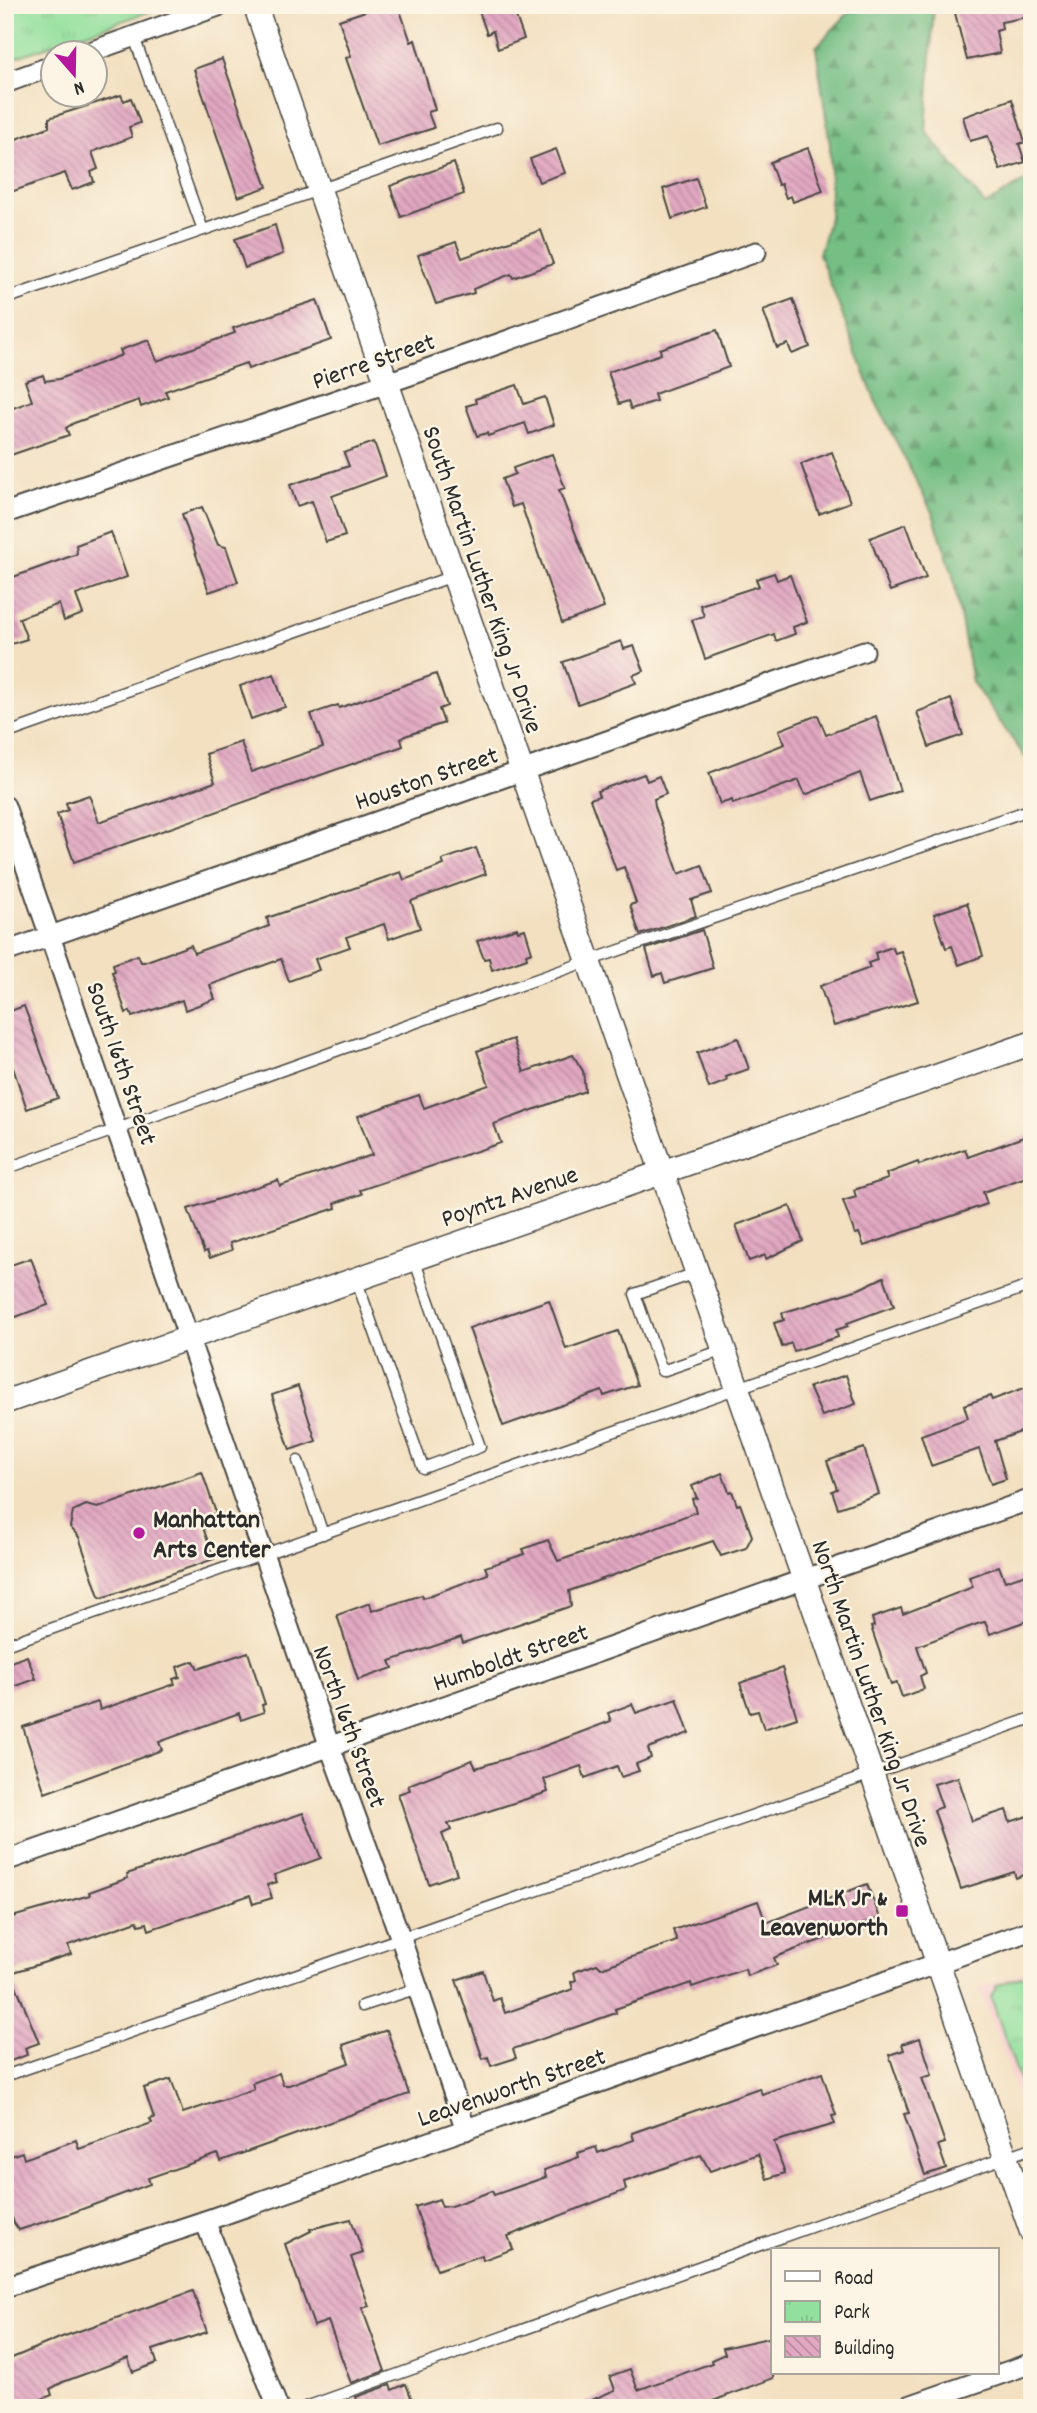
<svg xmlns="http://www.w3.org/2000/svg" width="1037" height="2413" viewBox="0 0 1037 2413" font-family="Dekko,sans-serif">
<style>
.built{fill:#f7d0cf}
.forest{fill:url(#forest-firs);stroke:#507458;stroke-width:2}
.park{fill:url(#park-tufts);stroke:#5e8664;stroke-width:2}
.building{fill:url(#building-back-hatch)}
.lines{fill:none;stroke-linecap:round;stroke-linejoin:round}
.service-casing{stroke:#494642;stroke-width:13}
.minor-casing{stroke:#494642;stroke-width:23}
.tertiary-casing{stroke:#494642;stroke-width:26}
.path{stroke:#494642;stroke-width:4.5;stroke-dasharray:2 5;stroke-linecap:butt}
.service{stroke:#fff;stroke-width:10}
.minor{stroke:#fff;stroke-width:19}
.tertiary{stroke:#fff;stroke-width:23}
.poi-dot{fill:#b5179e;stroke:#fcf5e5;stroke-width:2.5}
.labels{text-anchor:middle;stroke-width:5;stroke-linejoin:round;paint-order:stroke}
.street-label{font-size:26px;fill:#2b2b2b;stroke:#fcf5e5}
.poi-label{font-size:26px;font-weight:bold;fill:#2b2b2b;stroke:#fcf5e5;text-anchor:start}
</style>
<defs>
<pattern id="forest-firs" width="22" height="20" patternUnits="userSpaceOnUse" patternTransform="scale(1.75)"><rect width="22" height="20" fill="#75be84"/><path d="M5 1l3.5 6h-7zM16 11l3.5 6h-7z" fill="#609b6c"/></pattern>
<pattern id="park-tufts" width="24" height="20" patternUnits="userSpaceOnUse" patternTransform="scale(1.75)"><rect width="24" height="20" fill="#92e09d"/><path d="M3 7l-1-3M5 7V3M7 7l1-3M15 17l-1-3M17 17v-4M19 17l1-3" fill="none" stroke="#7ec087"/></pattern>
<pattern id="building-back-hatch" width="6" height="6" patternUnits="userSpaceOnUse" patternTransform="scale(1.75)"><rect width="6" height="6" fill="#e2a8c2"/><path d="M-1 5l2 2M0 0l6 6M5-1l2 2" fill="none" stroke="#b7899e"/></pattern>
</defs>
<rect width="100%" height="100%" fill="#fcf5e5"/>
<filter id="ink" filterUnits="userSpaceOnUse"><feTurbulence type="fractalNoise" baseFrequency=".0143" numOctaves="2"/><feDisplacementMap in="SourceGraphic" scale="14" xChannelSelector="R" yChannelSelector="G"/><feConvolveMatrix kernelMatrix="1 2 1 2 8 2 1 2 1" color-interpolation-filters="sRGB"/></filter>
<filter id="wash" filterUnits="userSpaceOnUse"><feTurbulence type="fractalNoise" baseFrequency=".00686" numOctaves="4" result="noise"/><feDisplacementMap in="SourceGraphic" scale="28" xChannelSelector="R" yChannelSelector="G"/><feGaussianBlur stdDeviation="1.57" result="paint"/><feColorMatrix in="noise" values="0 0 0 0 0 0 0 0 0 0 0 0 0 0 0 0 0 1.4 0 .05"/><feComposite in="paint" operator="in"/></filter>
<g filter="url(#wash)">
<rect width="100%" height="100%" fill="#f3e0c1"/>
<!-- built -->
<path class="built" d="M1032,1969V2133L979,1988Z"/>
<!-- forest -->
<path class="forest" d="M856,5H934L926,131L985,205L1032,177V762L1025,757L972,682L953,575L933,514L875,400L819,254L830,216V145L816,47Z"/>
<!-- park -->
<g class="park">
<path d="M5,5H169L5,61Z"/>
<path d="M1032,1973V2107L1029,2108L991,1997L997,1985Z"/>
</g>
<g id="blocks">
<!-- building -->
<g class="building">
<path d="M383,5H398L411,42L415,40L435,110L428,112L434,128L377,146L346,58L351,56L339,20Z"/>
<path d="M477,5H512L524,39L498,49L493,31L487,34Z"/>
<path d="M953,5H1032V16L1001,22L1002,29L996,31L1000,53L967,60Z"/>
<path d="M222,59L267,187L238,197L194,69Z"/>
<path d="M121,95L124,101L131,98L140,123L129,127L132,137L92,152L98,169L91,172L94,182L72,190L65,173L11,192L5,175V143L49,127V118Z"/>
<path d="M1012,99L1025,142L1019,144L1025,162L1000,170L988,136L970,141L963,117Z"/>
<path d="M808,148L823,191L793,202L791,196L786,198L781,184L778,185L770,162Z"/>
<path d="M556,149L565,173L539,182L530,159Z"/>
<path d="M454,163L464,194L401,217L390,186Z"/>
<path d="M696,178L706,207L672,219L663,189Z"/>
<path d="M275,225L283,254L245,268L235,239Z"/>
<path d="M541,230L553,264L513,278L511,274L473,289L474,293L436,304L418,255L456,242L462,258Z"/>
<path d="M793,299L810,347L792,354L788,344L777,348L763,310Z"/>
<path d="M317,300L331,340L248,369L246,363L165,391L168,397L141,407L139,400L74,423L66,428L69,435L5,457V411L32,401L25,381L43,375L45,381L59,379L122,355L120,350L149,340L157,361L235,333L233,328Z"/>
<path d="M717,330L729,367L654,394L656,401L631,409L628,401L619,404L608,372L661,354L660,349Z"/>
<path d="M517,385L524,404L545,397L554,425L529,434L525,423L488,436L487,433L477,436L466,406L476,403L475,399Z"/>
<path d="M374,442L386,476L332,496L345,536L326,542L312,501L297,506L290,485L349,466L344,453Z"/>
<path d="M832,452L850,502L819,514L801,464Z"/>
<path d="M552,454L565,488L559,490L604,608L562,623L521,504L512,507L502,479L515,474L513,468Z"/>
<path d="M202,507L218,545L226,547L238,582L209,592L182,514Z"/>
<path d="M906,524L926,578L890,591L870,538Z"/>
<path d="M111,532L127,577L76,595L83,614L64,621L59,604L19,618L27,639L5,646V580L77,554L76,545Z"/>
<path d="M774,573L777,580L790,575L807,622L793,627L795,634L776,641L774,634L705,659L692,620L704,616L700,605L759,586L756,579Z"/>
<path d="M621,641L624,649L634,646L644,671L633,675L636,683L578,704L563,662Z"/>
<path d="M274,674L285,707L251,719L240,686Z"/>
<path d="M436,674L447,706L439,709L444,723L405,736L401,739L403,746L74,862L57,814L68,810L66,803L89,795L99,822L215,782L206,754L241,742L251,772L323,747L311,714L338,705L339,708Z"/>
<path d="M951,699L963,735L929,747L917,712Z"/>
<path d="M818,715L826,735L876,716L900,791L870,801L860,773L805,795L799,780L733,804L732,800L720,804L709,773L785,744L779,730Z"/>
<path d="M644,774L647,781L659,776L666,794L654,799L655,806L679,874L702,865L712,893L691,900L696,916L640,935L630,905L636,903L624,867L616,870L590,799L599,796L597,791Z"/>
<path d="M476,848L486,874L411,901L420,928L389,939L384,924L346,937L350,947L315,959L319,970L289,981L281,959L210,985L215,999L185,1010L182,1000L132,1017L130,1011L126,1013L112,972L115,971L113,964L138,955L141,962H144L191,945L194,953L269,926L267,918L401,872L404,880L444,865L442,860Z"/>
<path d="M967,903L983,956L959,965L952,946L946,948L934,914Z"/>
<path d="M517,928L518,931L525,929L532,952L526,954L527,958L492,970L489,958L484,959L477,941Z"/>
<path d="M702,930L713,968L665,983L662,973L654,976L646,949Z"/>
<path d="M892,947L895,953L901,951L918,1001L834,1026L820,986L870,968L868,963L877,960L875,953Z"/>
<path d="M24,1006L58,1098L27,1109L5,1044V1013Z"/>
<path d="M738,1038L749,1069L726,1077L727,1081L709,1088L697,1053Z"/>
<path d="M513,1039L524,1072L573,1055L583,1071L585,1091L494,1124L501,1143L360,1190L362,1194L335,1203L336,1208L230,1243L232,1250L210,1258L207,1251L204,1252L188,1209L278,1180L280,1186L372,1155L358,1116L419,1095L424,1108L489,1085L477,1051Z"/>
<path d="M1032,1134V1175L983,1192L987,1204L864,1246L859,1233L855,1234L843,1201L856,1197L854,1190L888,1179L886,1174L918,1162L919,1165L965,1149L968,1157Z"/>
<path d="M790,1206L803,1241L766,1259L765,1255L749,1261L736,1225Z"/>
<path d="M31,1258L48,1305L5,1321V1267Z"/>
<path d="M884,1277L894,1306L847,1323L848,1326L836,1330L838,1337L794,1351L791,1343L782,1347L774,1323L784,1320L782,1313L859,1289Z"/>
<path d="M549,1300L566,1349L618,1331L637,1385L604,1396L602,1391L503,1426L469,1328Z"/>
<path d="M846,1375L856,1404L822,1416L809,1387Z"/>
<path d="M1032,1385V1428L995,1441L1006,1479L991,1484L979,1449L931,1466L921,1435L968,1418L964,1405L990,1396L992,1400Z"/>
<path d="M298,1386L316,1441L290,1450L272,1395Z"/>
<path d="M864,1448L879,1494L838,1508L832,1491L837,1489L827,1461Z"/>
<path d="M202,1472L216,1513L200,1519L214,1559L102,1598L99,1596L79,1537L70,1527L73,1511L86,1505L98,1508Z"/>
<path d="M722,1473L729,1492L732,1491L737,1505L740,1504L752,1536L746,1548L721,1556L713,1541L636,1567L569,1591L571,1606L463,1643L461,1637L390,1661L393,1668L358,1680L337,1615L370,1603L372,1611L422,1595L423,1598L488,1574L485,1567L525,1554L523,1549L548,1540L558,1561L646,1531L696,1512L692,1499L697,1498L692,1486Z"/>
<path d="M999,1566L1005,1581L1032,1572V1619L990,1634L985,1622L980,1623L917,1646L926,1673L920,1676L924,1689L902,1697L897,1683L891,1685L871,1627L874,1626L872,1618L901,1608L903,1614L973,1587L969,1577Z"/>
<path d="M248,1652L265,1704L262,1705L264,1712L241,1720L239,1713L159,1742L162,1750L45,1793L23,1727L98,1702L100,1710L175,1684L173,1679L180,1677L177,1667L194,1661L198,1669Z"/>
<path d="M27,1656L36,1679L5,1690V1664Z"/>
<path d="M782,1668L797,1718L764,1729L758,1711L750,1713L740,1683Z"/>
<path d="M677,1699L689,1733L648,1748L651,1758L636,1764L639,1771L621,1777L617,1766L585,1778L581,1766L544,1779L548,1792L448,1824L451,1830L442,1834L457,1874L429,1884L398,1794L410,1790L408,1785L472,1760L476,1768L534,1750L611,1721L608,1713L632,1704L636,1713Z"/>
<path d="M958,1777L972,1821L1006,1810L1010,1822L1028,1816L1032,1827V1872L1016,1878L1014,1872L961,1889L934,1810L942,1807L934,1784Z"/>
<path d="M303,1813L321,1858L274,1875L277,1882L267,1885L272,1898L253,1904L250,1895L149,1930L147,1923L139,1925L137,1921L68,1945L71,1954L11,1973L39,2043L25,2048L27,2055L5,2063V1919L90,1895L89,1892L128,1878L127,1874Z"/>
<path d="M867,1884L880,1918L778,1956L774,1958L777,1965L747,1976L745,1969L692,1987L691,1983L615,2009L616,2013L513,2049L516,2058L491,2066L488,2057L483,2059L456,1980L483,1971L493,2001L500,1998L505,2013L573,1989L571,1982L576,1980L574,1972L597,1964L601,1968L677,1941L673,1930L758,1901L766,1923Z"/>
<path d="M387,2030L409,2094L221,2161L218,2154L148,2178L150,2184L69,2214L19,2230L14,2223L5,2199V2158L22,2152L24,2159L76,2140L79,2149L152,2123L150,2119L154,2118L144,2088L171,2079L183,2113L254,2089L252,2083L279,2073L283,2085H289L349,2063L343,2045Z"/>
<path d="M920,2038L932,2075L922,2078L945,2143L938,2145L946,2168L925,2175L904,2114L909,2113L889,2055L904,2050L902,2044Z"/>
<path d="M822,2073L836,2115L832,2116L835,2124L774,2142L785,2173L767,2179L758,2154L710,2171L701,2155L624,2182L626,2190L508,2236L513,2249L483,2260L482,2255L437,2270L415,2207L439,2199L442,2207L451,2206L492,2191L494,2195L546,2177L544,2170L579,2157L578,2153L596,2147L598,2153L634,2140L632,2133L759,2088L762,2094Z"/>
<path d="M351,2219L363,2253L351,2257L369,2306L362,2308L385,2371L351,2383L328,2321L314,2326L285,2244L311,2231L310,2229Z"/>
<path d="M193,2291L207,2332L153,2350L157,2363L133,2372L128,2358L63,2382L50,2389L52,2395L20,2408H5V2361L62,2337Z"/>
<path d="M773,2337V2378L695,2408H573L615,2390L610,2376L630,2369L638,2390L712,2363L711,2360L725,2354L723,2348Z"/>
<path d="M406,2384L415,2408H350L358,2403L356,2397L390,2385L392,2390Z"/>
</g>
</g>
</g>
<g filter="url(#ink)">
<use href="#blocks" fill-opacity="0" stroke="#494642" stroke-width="2"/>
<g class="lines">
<defs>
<g id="service">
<path d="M134,37L203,230"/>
<path d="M5,299L497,128"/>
<path d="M5,734L453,576"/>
<path d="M5,1169L588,961L1032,809"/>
<path d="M696,1273L635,1294L662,1371L723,1350"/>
<path d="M356,1279L423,1468L480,1447L414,1259"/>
<path d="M298,1461L323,1534"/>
<path d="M5,1645L1032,1285"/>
<path d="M362,2006L418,1988"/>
<path d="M5,2076L1032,1718"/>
<path d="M303,2408L1032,2148"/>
</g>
<g id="minor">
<path d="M90,52L221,5"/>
<path d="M5,83L52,66"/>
<path d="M5,513L419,372L756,252"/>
<path d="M5,806L330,1747L401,1939L466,2130"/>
<path d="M5,952L864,651"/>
<path d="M5,1861L1032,1499"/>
<path d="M205,2221L278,2408"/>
<path d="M5,2287L205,2221L1032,1930"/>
<path d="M903,2408L1032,2363"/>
</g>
<g id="tertiary">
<path d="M255,5L1032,2233"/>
<path d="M5,1402L1032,1043"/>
</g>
</defs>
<!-- service casing -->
<use href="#service" class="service-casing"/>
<!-- minor casing -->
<use href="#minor" class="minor-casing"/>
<!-- tertiary casing -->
<use href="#tertiary" class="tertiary-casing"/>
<!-- path -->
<path class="path" d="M118,5L119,10"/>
<!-- service -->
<use href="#service" class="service"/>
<!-- minor -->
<use href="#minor" class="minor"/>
<!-- tertiary -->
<use href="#tertiary" class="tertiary"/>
</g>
</g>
<!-- markers -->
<g class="poi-dot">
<circle cx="139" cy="1533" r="7"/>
<rect x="895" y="1904" width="14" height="14" rx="3.5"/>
</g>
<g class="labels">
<!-- street labels -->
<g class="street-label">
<text transform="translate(373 360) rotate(-19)" y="9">Pierre Street</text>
<text transform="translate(484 579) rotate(71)" y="9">South Martin Luther King Jr Drive</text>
<text transform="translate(426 777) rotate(-19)" y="9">Houston Street</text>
<text transform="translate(123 1063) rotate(71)" y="9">South 16th Street</text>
<text transform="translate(509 1195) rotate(-19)" y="9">Poyntz Avenue</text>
<text transform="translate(510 1656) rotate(-19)" y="9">Humboldt Street</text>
<text transform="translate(873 1693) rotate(71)" y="9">North Martin Luther King Jr Drive</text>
<text transform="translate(351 1726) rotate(70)" y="9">North 16th Street</text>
<text transform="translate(511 2086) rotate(-19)" y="9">Leavenworth Street</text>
</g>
<!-- poi labels -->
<g class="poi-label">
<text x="153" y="1527">Manhattan<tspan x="153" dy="30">Arts Center</tspan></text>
<text x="888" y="1905" text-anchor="end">MLK Jr &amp;<tspan x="888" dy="30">Leavenworth</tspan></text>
</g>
</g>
<!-- margin -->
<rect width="1037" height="2413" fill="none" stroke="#fcf5e5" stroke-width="28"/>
<!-- legend -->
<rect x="771" y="2248" width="228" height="126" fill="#fcf5e5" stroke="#a8a49b" stroke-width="2"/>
<rect x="785" y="2271" width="35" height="10" fill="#ffffff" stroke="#a8a49b" stroke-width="2"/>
<text x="834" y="2284" font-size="21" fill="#2b2b2b">Road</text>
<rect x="785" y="2301" width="35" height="21" fill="url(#park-tufts)" stroke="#a8a49b" stroke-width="2"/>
<text x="834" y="2318" font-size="21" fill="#2b2b2b">Park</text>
<rect x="785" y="2336" width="35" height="21" fill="url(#building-back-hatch)" stroke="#a8a49b" stroke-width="2"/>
<text x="834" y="2354" font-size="21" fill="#2b2b2b">Building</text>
<!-- north arrow -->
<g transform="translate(74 74) rotate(160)"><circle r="33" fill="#fcf5e5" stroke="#a8a49b" stroke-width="2"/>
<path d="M0-5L12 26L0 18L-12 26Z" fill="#b5179e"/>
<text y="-10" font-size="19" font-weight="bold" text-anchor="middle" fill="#2b2b2b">N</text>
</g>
</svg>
